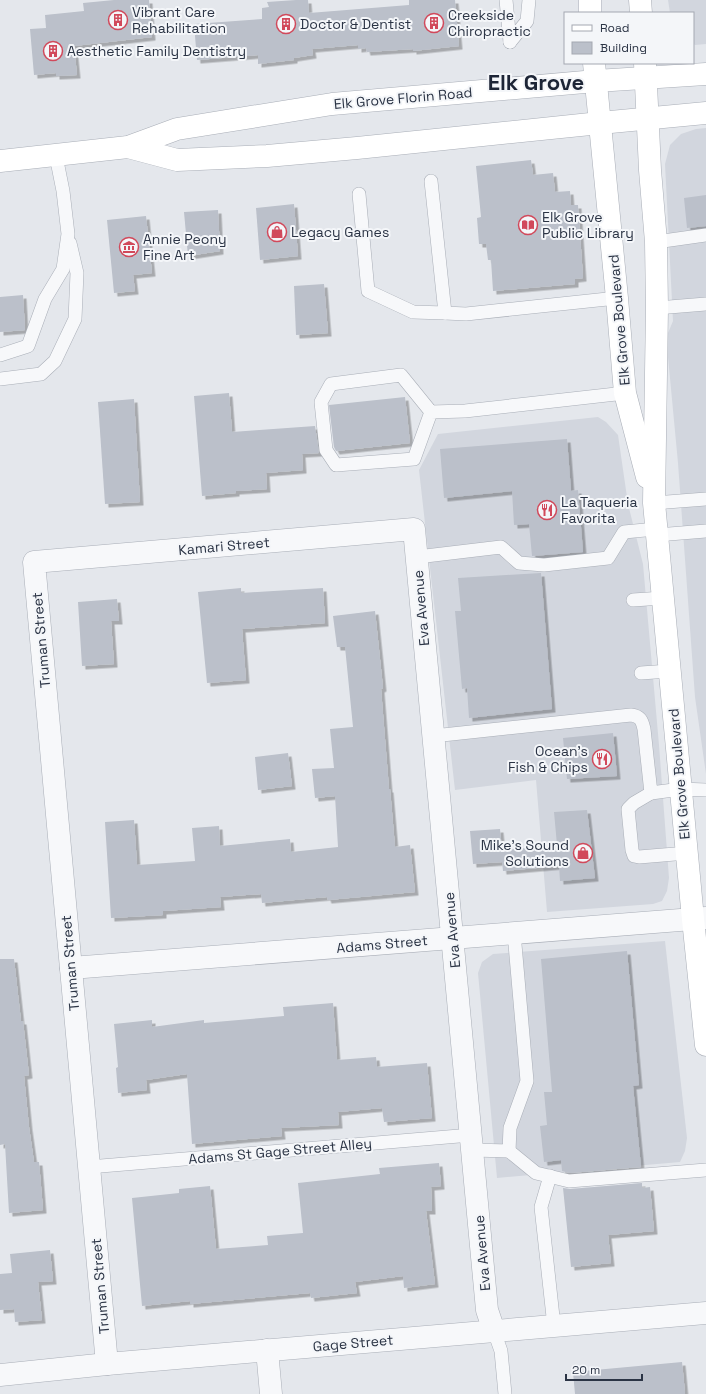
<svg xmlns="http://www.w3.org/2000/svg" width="706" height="1394" viewBox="0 0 706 1394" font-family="'Space Grotesk',sans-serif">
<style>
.built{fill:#d2d6de}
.building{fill:#bbc0ca;filter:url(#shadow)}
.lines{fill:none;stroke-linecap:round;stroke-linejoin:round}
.lane-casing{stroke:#a9aeb7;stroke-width:14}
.street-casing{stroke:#a9aeb7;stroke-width:23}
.secondary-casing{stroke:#a9aeb7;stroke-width:23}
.lane{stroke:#f7f8fa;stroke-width:13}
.street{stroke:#f7f8fa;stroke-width:22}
.secondary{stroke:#fff;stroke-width:22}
.labels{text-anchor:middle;stroke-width:4;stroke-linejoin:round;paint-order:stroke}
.poi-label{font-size:14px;fill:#2b3445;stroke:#f4f6f9;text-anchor:start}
.street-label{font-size:14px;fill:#2b3445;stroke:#f4f6f9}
.town-label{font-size:22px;font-weight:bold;fill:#1d2536;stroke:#f4f6f9}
</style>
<defs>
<filter id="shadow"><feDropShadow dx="3.5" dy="3.5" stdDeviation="0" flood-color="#0004"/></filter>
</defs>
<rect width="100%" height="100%" fill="#e4e7ec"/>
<!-- built -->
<g class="built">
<path d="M668,0H706V44L695,45L693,43V13H670Z"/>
<path d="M706,128V774L695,697L678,463L668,357V333L673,321L665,164L670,145L681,134L696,129Z"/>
<path d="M598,417L606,422L618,435L628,504L643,564L659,745L669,878L667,891L662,901L653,904L547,912L536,780L455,790L419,470L438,434Z"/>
<path d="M665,941L687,1138L685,1151L680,1162L497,1178L478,973L482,962L493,954Z"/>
</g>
<!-- building -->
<g class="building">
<path d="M114,0H149L152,37L74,46L77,75L56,76V73L34,75L30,29L46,28L45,15L84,11L83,3Z"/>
<path d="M296,0H308L309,13L409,5V0H455L459,46L413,51V49L367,52L366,48L358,49V45L312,49L313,55L294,58V60L258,64V55L197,60L194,24L262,19V8L269,7L267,2Z"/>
<path d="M531,160L533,175L553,173L555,192L570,191L571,205H578L583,278L575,279V284L493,291L491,260H488L486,244H479L477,218L481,217L476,166Z"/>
<path d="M706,195V226L687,228L684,198Z"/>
<path d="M294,204L298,256L260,260L256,208Z"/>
<path d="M218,210L220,251L188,256L184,212Z"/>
<path d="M146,216L152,273L133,275L135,291L114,293L107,220Z"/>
<path d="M324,284L328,333L296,335L294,286Z"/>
<path d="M23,295L25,330L0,332V297Z"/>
<path d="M229,393L232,432L315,426L319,453L302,454L303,470L266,473L267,489L236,491V493L202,496L194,396Z"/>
<path d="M405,397L410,443L336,451L334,447L329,405Z"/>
<path d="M134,399L140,502L105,504L98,402Z"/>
<path d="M567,439L571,491L578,490L583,552L532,556L529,524L514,525L512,491L444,498L440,449Z"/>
<path d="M541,573L552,709L469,718L467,688L462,689L455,611H461L458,578Z"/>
<path d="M241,588V593L323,588L325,623L242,629L246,680L207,683L198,592Z"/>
<path d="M117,599L119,621H111L114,664L82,666L78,602Z"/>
<path d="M375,611L383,688L381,689L389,789H390L395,847L410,845L415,892L328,900L327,897L262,903L261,894L220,897L221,907L163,911V915L111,918L105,822L134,820L137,865L195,861L192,828L219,826L220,846L290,839L291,852L338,847L335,796L315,798L312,769L334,768L330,729L353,727L345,647H337L333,616Z"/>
<path d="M613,733L617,776L567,779L563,738Z"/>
<path d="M288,753L292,786L258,790L255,757Z"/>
<path d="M587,810L595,878L560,881L559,866L503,871L502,862L473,864L470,831L500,829L502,850L557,845L554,812Z"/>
<path d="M627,951L639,1085L633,1086L641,1167L570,1173L562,1171L561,1160L544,1162L540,1126L547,1125L544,1092H552L541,959Z"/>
<path d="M0,959H14L21,1021H23L29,1075L24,1076L29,1127L34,1162H39L43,1210L9,1213L5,1144L0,1145Z"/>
<path d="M333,1003L337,1060L376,1057L377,1067L427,1063L432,1118L384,1122L382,1108L338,1112L339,1125L281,1128L282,1136L192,1144L187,1074L146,1080L147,1090L118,1093L116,1068L118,1067L114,1024L152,1020V1027L204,1020V1023L284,1016L283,1007Z"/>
<path d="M439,1163L441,1186L431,1187L432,1211H426L435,1284L404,1288L403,1276L355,1282L357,1293L311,1298L310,1293L190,1304V1301L142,1306L132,1198L179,1193V1189L210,1186L216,1249L268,1245L267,1236L303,1233L298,1183L380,1174L379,1168Z"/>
<path d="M642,1183V1188L650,1187L654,1231L608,1235L611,1263L571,1267L563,1188L570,1189Z"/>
<path d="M50,1250L53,1281L38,1282L42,1320L15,1322L14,1309L0,1310V1274L12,1273L10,1254Z"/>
<path d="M682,1362L685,1394H575L573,1372Z"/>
</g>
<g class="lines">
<defs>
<g id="lane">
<path d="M506,0L510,42"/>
<path d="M510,42L527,21L529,0"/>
<path d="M431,181L445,313"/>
<path d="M359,194L368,291L413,312L445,313L466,314L617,298"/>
<path d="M656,242L706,235"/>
<path d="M657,308L706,304"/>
<path d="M0,355L28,346L45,299L63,269L68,234L63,191L56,156"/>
<path d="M0,379L41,374L55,361L75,319L77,273L70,243"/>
<path d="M431,412L414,459L336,465L326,450L321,402L331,384L401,375L431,412L465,411L625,393"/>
<path d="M654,503L706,499"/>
<path d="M657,535L706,531"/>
<path d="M417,557L501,547L519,563L544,565L608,558L624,532L656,529"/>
<path d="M633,600L663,598"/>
<path d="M641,673L669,671"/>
<path d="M433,736L631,715C640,716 642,720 644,729L651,793L681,789L706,790"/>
<path d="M651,793L634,803L628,809L632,850L634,856L639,857L687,853"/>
<path d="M472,1150L509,1151L510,1128L527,1081L514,933"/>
<path d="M509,1151L536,1173L569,1181L706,1170"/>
<path d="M89,1167L471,1135"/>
<path d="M550,1176L541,1207L554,1326"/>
<path d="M494,1331L501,1351L505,1394"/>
</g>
<g id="street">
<path d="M71,968L706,918"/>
<path d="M267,1350L271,1394"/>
<path d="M107,1364L34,562L414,529L487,1310L494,1331"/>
<path d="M0,1375L107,1364L706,1313"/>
</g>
<g id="secondary">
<path d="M590,0V13"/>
<path d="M640,0L641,13"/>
<path d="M594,63L617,298L625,393L647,477"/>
<path d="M645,63L650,170L656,242L657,308L654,503L693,919L706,1045"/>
<path d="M128,147L177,160L267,156L357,148L600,123L706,113"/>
<path d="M0,161L128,147L177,129L332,104L596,81L706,74"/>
</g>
</defs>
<!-- lane casing -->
<use href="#lane" class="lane-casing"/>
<!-- street casing -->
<use href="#street" class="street-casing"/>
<!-- secondary casing -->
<use href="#secondary" class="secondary-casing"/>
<!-- lane -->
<use href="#lane" class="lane"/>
<!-- street -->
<use href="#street" class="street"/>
<!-- secondary -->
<use href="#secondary" class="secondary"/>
</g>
<!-- icons -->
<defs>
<symbol id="building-ring" viewBox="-11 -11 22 22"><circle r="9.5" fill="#f4f6f9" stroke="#d1495b" stroke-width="1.5"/><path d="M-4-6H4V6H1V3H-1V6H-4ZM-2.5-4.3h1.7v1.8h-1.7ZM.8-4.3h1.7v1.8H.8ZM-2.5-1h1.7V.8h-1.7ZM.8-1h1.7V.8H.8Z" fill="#d1495b"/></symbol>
<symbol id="library-ring" viewBox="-11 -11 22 22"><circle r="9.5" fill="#f4f6f9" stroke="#d1495b" stroke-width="1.5"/><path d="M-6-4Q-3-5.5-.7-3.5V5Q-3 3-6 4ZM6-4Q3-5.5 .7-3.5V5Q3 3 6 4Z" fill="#d1495b"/></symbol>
<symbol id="shop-ring" viewBox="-11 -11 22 22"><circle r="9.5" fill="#f4f6f9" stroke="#d1495b" stroke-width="1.5"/><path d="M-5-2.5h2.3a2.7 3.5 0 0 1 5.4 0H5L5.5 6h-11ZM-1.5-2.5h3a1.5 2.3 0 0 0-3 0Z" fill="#d1495b"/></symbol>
<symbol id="museum-ring" viewBox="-11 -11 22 22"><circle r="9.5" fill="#f4f6f9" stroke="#d1495b" stroke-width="1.5"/><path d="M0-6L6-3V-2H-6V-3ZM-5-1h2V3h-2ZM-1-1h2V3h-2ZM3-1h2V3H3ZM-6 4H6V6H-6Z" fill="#d1495b"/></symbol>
<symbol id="restaurant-ring" viewBox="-11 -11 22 22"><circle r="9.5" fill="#f4f6f9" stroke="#d1495b" stroke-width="1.5"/><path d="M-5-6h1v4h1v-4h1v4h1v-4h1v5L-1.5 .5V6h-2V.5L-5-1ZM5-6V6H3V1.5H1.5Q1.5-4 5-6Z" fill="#d1495b"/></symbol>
</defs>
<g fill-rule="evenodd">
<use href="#building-ring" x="107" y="9" width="22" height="22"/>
<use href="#building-ring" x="423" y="12" width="22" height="22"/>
<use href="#building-ring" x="275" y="13" width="22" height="22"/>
<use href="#building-ring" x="42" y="40" width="22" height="22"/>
<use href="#library-ring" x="517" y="214" width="22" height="22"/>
<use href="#shop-ring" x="266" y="221" width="22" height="22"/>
<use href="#museum-ring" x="118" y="236" width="22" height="22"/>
<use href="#restaurant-ring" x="536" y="499" width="22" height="22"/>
<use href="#restaurant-ring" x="591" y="748" width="22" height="22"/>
<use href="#shop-ring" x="572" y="842" width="22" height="22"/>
</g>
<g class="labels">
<!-- poi labels -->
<g class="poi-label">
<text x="132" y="17">Vibrant Care<tspan x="132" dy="16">Rehabilitation</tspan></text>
<text x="448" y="20">Creekside<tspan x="448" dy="16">Chiropractic</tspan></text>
<text x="300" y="29">Doctor &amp; Dentist</text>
<text x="67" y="56">Aesthetic Family Dentistry</text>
<text x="542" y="222">Elk Grove<tspan x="542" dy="16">Public Library</tspan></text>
<text x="291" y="237">Legacy Games</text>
<text x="143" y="244">Annie Peony<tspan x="143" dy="16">Fine Art</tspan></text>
<text x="561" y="507">La Taqueria<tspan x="561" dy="16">Favorita</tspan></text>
<text x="588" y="756" text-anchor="end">Ocean's<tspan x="588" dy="16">Fish &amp; Chips</tspan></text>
<text x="569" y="850" text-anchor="end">Mike's Sound<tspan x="569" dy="16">Solutions</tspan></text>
</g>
<!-- street labels -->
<g class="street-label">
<text transform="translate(403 98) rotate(-5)" y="5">Elk Grove Florin Road</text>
<text transform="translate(619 320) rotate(-95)" y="5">Elk Grove Boulevard</text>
<text transform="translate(224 546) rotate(-5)" y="5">Kamari Street</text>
<text transform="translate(421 608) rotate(-95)" y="5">Eva Avenue</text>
<text transform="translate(41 640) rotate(-95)" y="5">Truman Street</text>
<text transform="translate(679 774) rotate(-95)" y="5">Elk Grove Boulevard</text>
<text transform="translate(452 930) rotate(-95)" y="5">Eva Avenue</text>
<text transform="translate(382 944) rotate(-5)" y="5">Adams Street</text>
<text transform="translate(70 963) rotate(-95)" y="5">Truman Street</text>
<text transform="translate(280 1151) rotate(-5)" y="5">Adams St Gage Street Alley</text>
<text transform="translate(482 1253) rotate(-95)" y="5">Eva Avenue</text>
<text transform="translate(100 1286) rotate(-95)" y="5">Truman Street</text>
<text transform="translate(353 1343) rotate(-5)" y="5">Gage Street</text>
</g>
<!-- town labels -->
<g class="town-label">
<text x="536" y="90">Elk Grove</text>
</g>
</g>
<!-- legend -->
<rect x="564" y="12" width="130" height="52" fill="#f4f6f9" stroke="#a4a8b1"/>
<rect x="572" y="25" width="20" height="6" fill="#ffffff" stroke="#a4a8b1"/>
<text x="600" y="32" font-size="12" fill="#2b3445">Road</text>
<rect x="572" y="42" width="20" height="12" fill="#bbc0ca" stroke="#a4a8b1"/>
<text x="600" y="52" font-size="12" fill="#2b3445">Building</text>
<!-- scale -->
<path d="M566 1374v6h76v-6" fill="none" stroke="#2b3445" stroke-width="2"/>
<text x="572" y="1374" font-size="12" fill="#2b3445" stroke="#f4f6f9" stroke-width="3" paint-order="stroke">20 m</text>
</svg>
